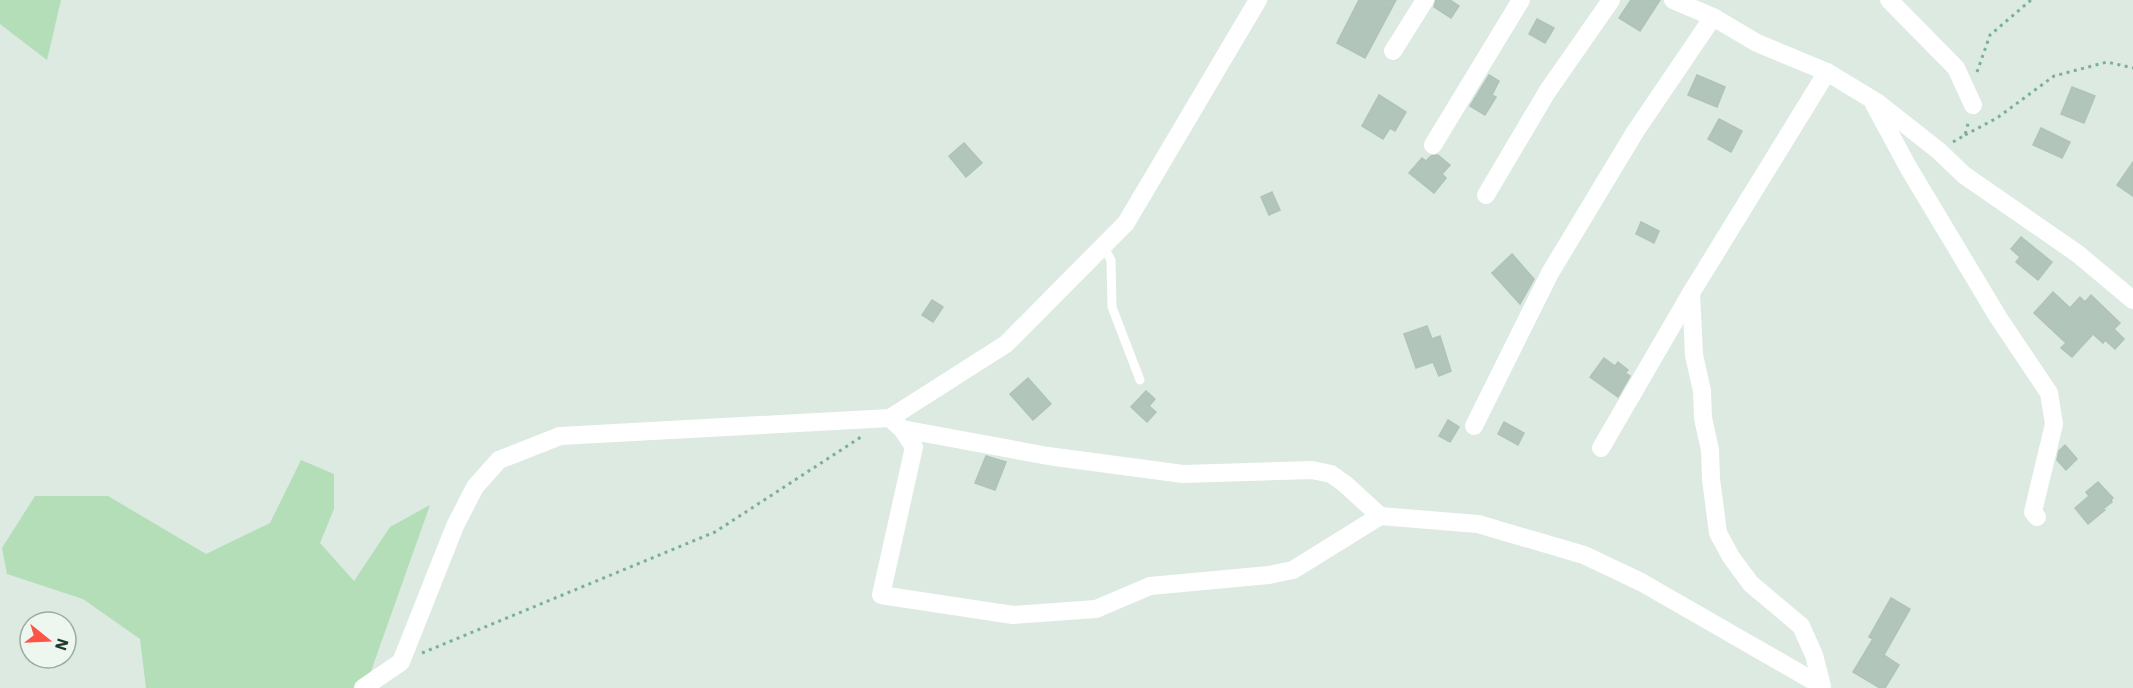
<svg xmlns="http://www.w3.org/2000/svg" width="2133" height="688" viewBox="0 0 2133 688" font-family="'IBM Plex Sans',sans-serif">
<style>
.green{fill:#b3deb7}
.building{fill:#b2c5ba;stroke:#afc4b7;stroke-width:1.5}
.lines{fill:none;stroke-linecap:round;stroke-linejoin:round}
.path{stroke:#7ab196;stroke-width:3;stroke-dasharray:3 4.5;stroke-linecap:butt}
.service{stroke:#fff;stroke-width:9}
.minor{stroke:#fff;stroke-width:18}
.tertiary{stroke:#fff;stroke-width:18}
</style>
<rect width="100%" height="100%" fill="#dceae2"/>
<!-- green -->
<g class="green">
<path d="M0,0H61L47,60L0,24Z"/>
<path d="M301,460L334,474V509L320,543L354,581L390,527L430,505L365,688H146L140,639L83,599L7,574L2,548L35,496H108L206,554L270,523Z"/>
</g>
<!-- building -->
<g class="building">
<path d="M1359,0H1396L1365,58L1337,43Z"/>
<path d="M1436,0H1450L1459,6L1451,18L1434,7Z"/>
<path d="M1631,0H1660L1640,31L1619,18Z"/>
<path d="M1537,19L1554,28L1545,43L1529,34Z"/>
<path d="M1489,75L1499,81L1492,95L1496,97L1485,115L1470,106Z"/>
<path d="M1697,75L1725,87L1717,107L1688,95Z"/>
<path d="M2072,87L2095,96L2084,123L2061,114Z"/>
<path d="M1379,95L1406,112L1395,131L1390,128L1383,139L1362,126Z"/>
<path d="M1719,119L1742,131L1731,152L1708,139Z"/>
<path d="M2041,128L2070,142L2062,158L2033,145Z"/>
<path d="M964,143L982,163L966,177L949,156Z"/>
<path d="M1438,155L1450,165L1442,174L1446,178L1434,193L1409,173L1422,158L1426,161L1431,156Z"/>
<path d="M2133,162V196L2117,185Z"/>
<path d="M1272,192L1280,210L1269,215L1261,197Z"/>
<path d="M1641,222L1659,231L1654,243L1636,234Z"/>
<path d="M2021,237L2052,262L2038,280L2016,262L2020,257L2011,249Z"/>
<path d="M1512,254L1534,279L1520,304L1492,273Z"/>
<path d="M2053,292L2070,308L2080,297L2085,302L2091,295L2120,323L2114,329L2124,339L2115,349L2105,340L2103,343L2093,334L2072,357L2061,348L2066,343L2034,313Z"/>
<path d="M932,300L943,307L933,322L922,315Z"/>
<path d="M1427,326L1432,339L1440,336L1451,371L1439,376L1433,362L1416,368L1404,334Z"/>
<path d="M1604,358L1615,366L1618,362L1628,370L1625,373L1630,376L1618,397L1590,377Z"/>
<path d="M1028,378L1051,404L1033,420L1010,394Z"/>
<path d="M1146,391L1155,399L1149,406L1156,412L1147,422L1131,407Z"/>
<path d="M1448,420L1459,427L1450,442L1439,436Z"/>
<path d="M1504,422L1524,433L1518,445L1498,434Z"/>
<path d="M2065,445L2077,459L2066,470L2057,460L2059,451Z"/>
<path d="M986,456L1006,462L995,490L975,483Z"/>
<path d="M2098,482L2113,498L2111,500L2112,502L2103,509L2105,510L2088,524L2075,508L2089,496L2086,492Z"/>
<path d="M1891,598L1910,609L1884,655L1899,665L1885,688H1880L1853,672L1873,639L1869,637Z"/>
</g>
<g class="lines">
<!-- path -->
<g class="path">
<path d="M1977,72L1990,35L2031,0"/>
<path d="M1965,135L1997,118L2054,76L2107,62L2133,68"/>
<path d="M1953,142L1965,135L1969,120"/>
<path d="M422,653L715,532L861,437"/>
</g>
<!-- service -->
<path class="service" d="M1103,246L1111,260L1112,307L1140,380"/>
<!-- minor -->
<g class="minor">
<path d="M1673,0L1713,17L1757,43L1827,72L1878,103L1939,151L1964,175L2078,254L2133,300"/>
<path d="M1889,0L1956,68L1973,105"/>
<path d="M1393,51L1425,0"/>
<path d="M1874,104L1908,167L1998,317L2049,393L2054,424L2033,512L2037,517"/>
<path d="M1433,145L1521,0"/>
<path d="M1486,195L1547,92L1611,0"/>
<path d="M890,418L902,429L914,447L881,595L1013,615L1096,609L1150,586L1269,575L1293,570L1380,516L1478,524L1584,555L1641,582L1822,686L1814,655L1801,626L1751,584L1731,557L1718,533L1711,479L1710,450L1703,418L1702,391L1694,355L1691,293"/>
<path d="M1474,426L1550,273L1635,132L1713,17"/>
<path d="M902,429L1048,456L1183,474L1312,470L1331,474L1345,484L1380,516"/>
<path d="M1601,448L1691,293L1827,72"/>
</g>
<!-- tertiary -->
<path class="tertiary" d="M363,688L401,662L455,526L475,487L499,460L560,436L890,418L1006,344L1126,223L1258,0"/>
</g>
<!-- north arrow -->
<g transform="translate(48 640) rotate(108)"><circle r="28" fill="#edf7f0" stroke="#9aaba2" stroke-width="1.5"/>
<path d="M0-4.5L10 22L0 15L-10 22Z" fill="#fe5347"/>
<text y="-9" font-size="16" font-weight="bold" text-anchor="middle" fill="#1d3a2d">N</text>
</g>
</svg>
